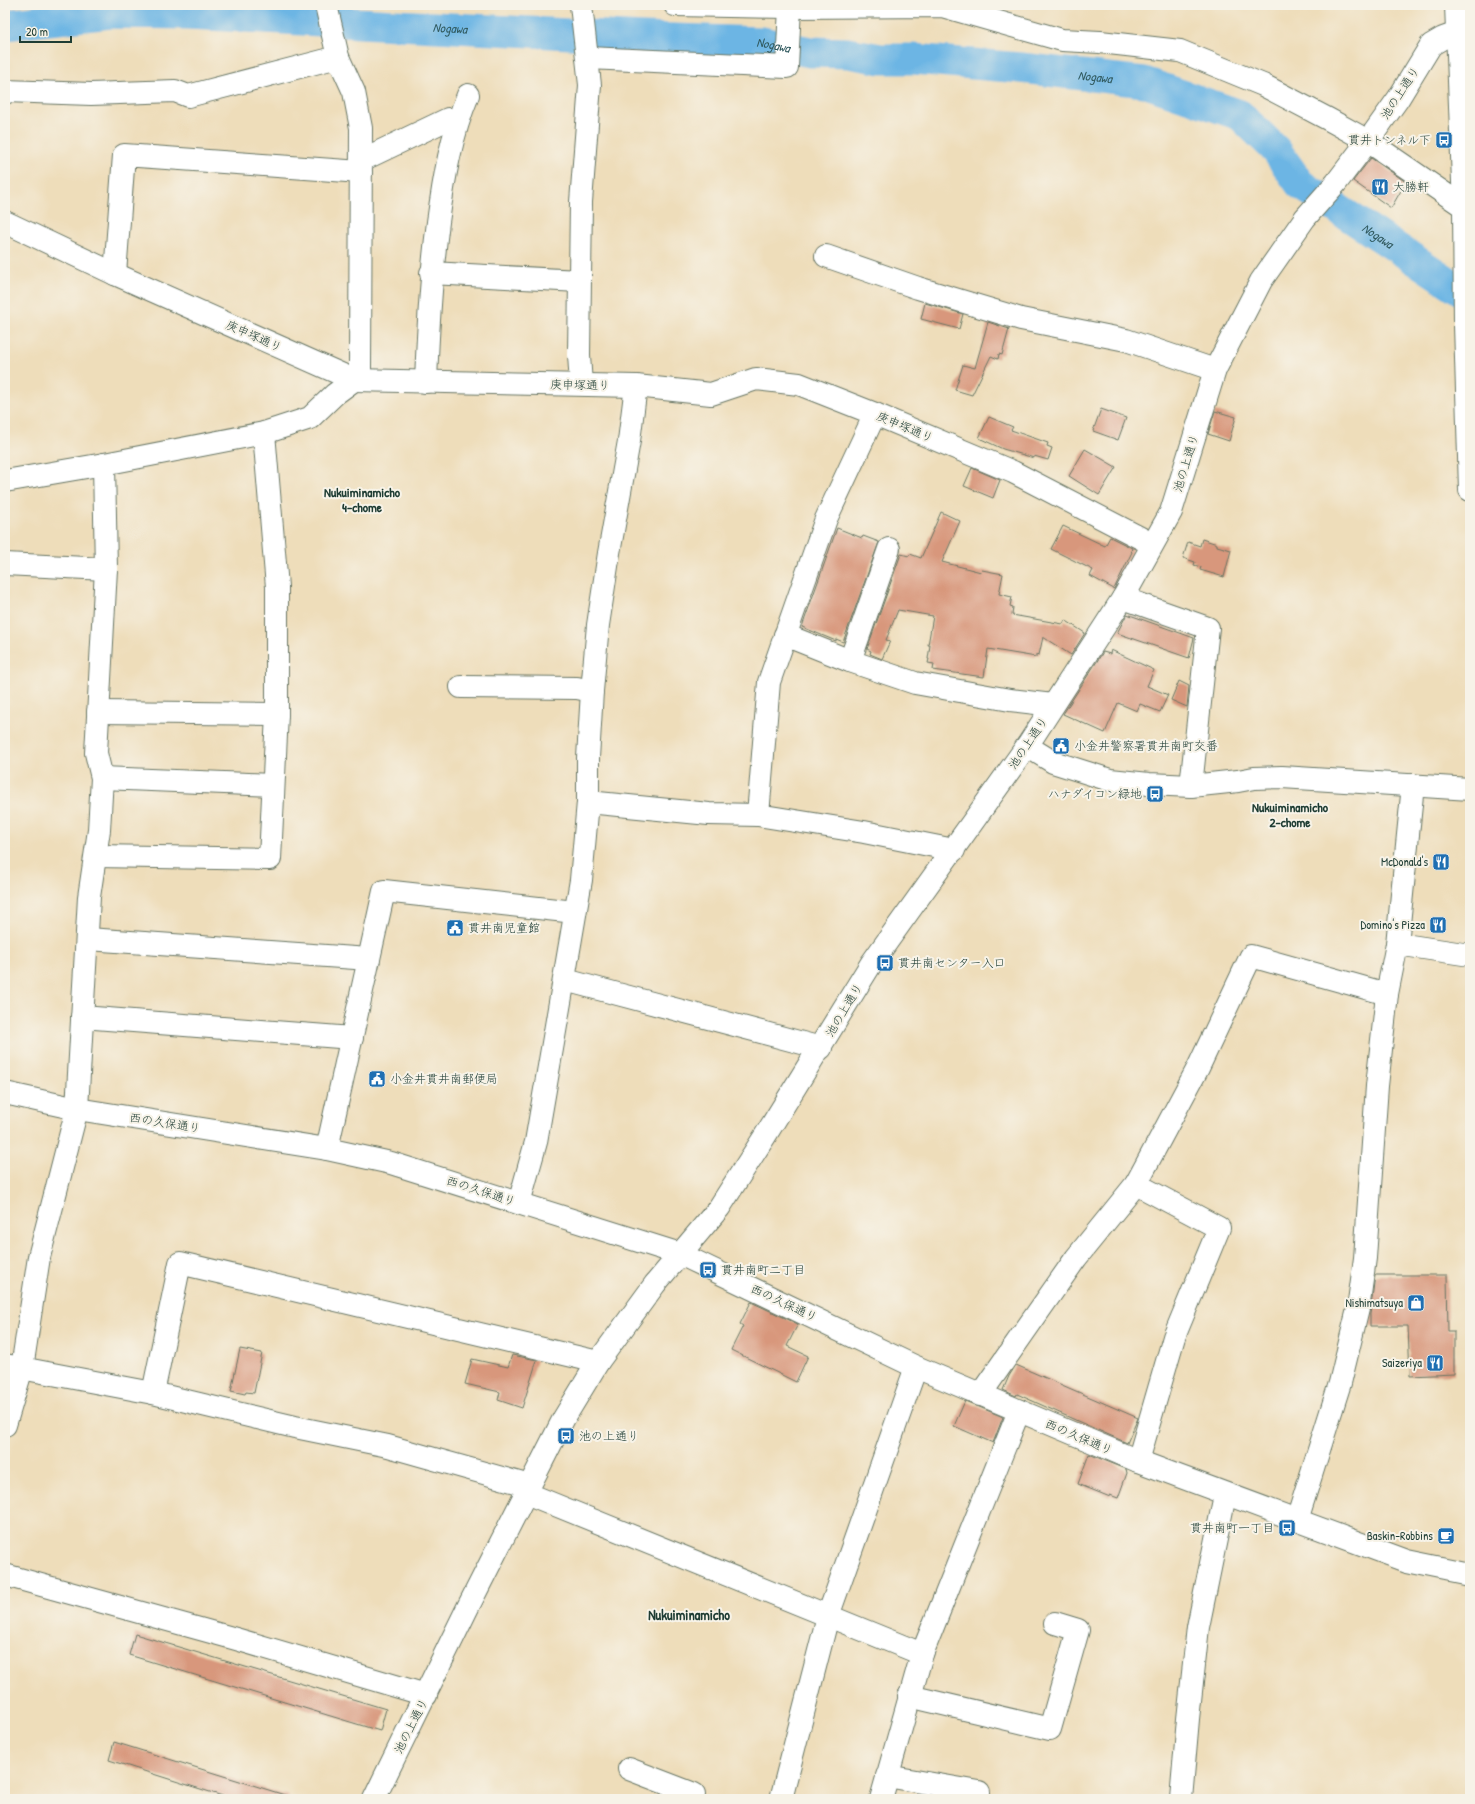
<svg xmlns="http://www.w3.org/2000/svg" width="1475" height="1804" viewBox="0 0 1475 1804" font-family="'Patrick Hand','Klee One',sans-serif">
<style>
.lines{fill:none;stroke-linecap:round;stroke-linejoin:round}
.river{stroke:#6cb5e4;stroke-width:31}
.building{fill:#d8977c}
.minor-casing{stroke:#677563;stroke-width:24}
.major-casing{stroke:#677563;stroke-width:24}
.minor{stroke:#fff;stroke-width:22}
.major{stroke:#fff;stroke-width:22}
.labels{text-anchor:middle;stroke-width:4;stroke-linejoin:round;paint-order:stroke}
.street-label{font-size:12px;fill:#1f3d34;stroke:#f7f3e8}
.poi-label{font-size:12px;fill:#1f3d34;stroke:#f7f3e8;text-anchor:end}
.water-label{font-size:13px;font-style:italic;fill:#325b60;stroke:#f7f3e8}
.neighbourhood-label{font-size:13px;font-weight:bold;fill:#1f3d34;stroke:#f7f3e8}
.quarter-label{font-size:14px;font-weight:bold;fill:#1f3d34;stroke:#f7f3e8}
</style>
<rect width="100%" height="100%" fill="#f7f3e8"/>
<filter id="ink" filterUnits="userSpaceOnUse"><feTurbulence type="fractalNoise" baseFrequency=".025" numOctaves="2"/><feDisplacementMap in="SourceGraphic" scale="8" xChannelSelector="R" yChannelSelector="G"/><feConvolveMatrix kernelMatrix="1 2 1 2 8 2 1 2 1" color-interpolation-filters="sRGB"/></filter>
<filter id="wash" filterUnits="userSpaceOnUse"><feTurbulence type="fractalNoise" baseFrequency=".012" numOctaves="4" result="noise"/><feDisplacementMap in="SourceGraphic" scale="16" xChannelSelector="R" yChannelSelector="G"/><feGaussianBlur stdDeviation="0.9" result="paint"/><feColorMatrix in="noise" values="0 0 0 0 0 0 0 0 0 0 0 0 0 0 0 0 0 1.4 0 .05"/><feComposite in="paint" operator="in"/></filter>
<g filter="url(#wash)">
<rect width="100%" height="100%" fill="#eeddba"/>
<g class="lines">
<!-- river -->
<path class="river" id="s1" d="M5,25L111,13L187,14L645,38L762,42L810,52L848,53L881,59H913L1021,68L1144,82L1240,115L1276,150L1300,184L1470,296"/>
</g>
<g id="blocks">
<!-- building -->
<g class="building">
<path d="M1371,158L1406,182L1391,208L1353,181Z"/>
<path d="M925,303L963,314L959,329L921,319Z"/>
<path d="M988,322L1009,329L1002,355L999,354L998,359L991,356L972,395L955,390L963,365L975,368Z"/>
<path d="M1101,409L1126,418L1118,440L1093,431Z"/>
<path d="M1215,411L1236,417L1229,441L1208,434Z"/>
<path d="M989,417L1013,427L1011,430L1048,443L1047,446L1052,448L1048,460L1034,456V458L1003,449L979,438Z"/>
<path d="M1085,449L1116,467L1099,495L1069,476Z"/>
<path d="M972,468L1000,480L993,498L964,486Z"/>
<path d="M941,512L960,521L942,562L981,572L982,570L1003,574L999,594L1012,597L1010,606L1013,607L1012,615L1063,624L1065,620L1085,633L1071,655L1043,637L1039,655L1036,654V657L988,649L984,677L933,670L934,664L928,663L929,659H928L930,645H928L933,616L898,610L886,640L890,641L882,659L870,654L871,651L867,649L901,554L909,556L910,554L921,558Z"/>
<path d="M1063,526L1105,546L1110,537L1132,548L1131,551L1132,552L1114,589L1090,576L1093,570L1051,549Z"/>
<path d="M837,528L862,538L863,536L879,542L843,642L836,639V641L802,627Z"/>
<path d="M1202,539L1217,544V546L1231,550L1224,577L1200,570L1201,567L1194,565L1195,562L1183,558L1188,542L1200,546Z"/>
<path d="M1127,614L1194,638L1189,658L1117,633Z"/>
<path d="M1111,650L1154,670L1147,686L1168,695L1160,712L1140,704L1137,711L1118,703L1105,733L1063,714L1103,652L1110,654Z"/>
<path d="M1179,681L1189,686L1187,707L1171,700Z"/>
<path d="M1375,1275H1447L1448,1331H1454V1374L1410,1376L1408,1326H1370V1314Z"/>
<path d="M751,1302L798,1324L787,1346L808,1356L796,1382L731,1350L743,1326L740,1324Z"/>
<path d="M240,1349L262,1353L254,1393L246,1392L245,1394L231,1391Z"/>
<path d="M512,1355L537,1360L522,1408L498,1400L500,1392L465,1384L472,1359L508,1367Z"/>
<path d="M1016,1365L1138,1418L1127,1443L1017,1394L1016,1396L1003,1390L1009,1376Z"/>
<path d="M965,1401L1003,1417L993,1443L954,1426Z"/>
<path d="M1089,1454L1126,1469L1127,1473L1118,1498L1110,1495V1497L1078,1484Z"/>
<path d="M135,1634L386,1709L380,1731L129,1655Z"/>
<path d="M114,1742L288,1796V1799H232L109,1760Z"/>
</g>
</g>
</g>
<g filter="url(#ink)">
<use href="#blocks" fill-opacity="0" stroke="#677563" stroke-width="1"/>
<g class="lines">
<defs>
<g id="minor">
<path d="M581,5L590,85L581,202L579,355L581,384"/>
<path d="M675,5L790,7L942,6L1062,40L1100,42L1180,51L1263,85L1328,119L1368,141L1470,211"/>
<path d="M588,58L787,67L790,7"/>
<path d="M5,93V91L91,94L175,91L188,96L338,57"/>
<path d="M362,160L448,119L457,121"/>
<path d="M5,222L115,274L354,380L636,386L711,394L756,379L799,384L875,414L1013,472L1152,544"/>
<path d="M826,256L918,288L1021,319L1126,340L1215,370"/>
<path d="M431,273L579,281"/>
<path d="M115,274L124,155L361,172"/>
<path d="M426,382C428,328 431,275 438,222C444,178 451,136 468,95"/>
<path d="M5,481L104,464L264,433L310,418L335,394L354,380L360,369L361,128L354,92L338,57L326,5"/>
<path d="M5,564L106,569"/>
<path d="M1123,598L1208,628L1191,786"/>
<path d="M785,635L850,661L915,683L1010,700L1053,705"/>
<path d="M850,661L889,549"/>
<path d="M461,687L577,688L592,691"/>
<path d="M98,712L277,714"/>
<path d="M1027,746L1053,762L1110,780L1149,784L1191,786L1238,781L1254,778L1282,777L1470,789"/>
<path d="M102,778L273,785"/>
<path d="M588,802L709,814L758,815L864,832L954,850"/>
<path d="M758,815L769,682L826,519L875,414"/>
<path d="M96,856L270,859L277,714V587L264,433"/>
<path d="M88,939L369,959"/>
<path d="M1397,944L1470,955"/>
<path d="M565,980L821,1048"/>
<path d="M82,1017L352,1038"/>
<path d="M5,1093L77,1109L327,1149L391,1163L680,1254L916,1367L1138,1461L1407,1561L1470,1574"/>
<path d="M327,1149L384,891L575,912"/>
<path d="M1136,1184L1219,1228L1174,1337L1138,1461"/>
<path d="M519,1203L536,1142L581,880L588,802V758L592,691L598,625L609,553L629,441L636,386"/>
<path d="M5,1365L153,1393L295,1427L388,1446L530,1486"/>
<path d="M153,1393L180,1263L598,1362"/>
<path d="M980,1395L1076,1258L1136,1184L1198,1068L1251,956L1387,994"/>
<path d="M5,1425L22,1368L39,1257L77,1109L89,897L99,830L102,778L96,753L106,569L104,464"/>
<path d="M526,1493L922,1654"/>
<path d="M1297,1520L1340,1383L1358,1309L1365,1258L1377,1086L1387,994L1397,944L1413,785"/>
<path d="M5,1575L236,1639L426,1695"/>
<path d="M909,1696L1050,1729L1078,1630L1055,1623"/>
<path d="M629,1769L694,1794L693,1799"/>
<path d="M887,1776L979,1792L978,1799"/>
<path d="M374,1799L467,1609L564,1418L598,1362L655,1284L719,1208L765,1136L871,964L1027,746L1123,598L1171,512L1215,370L1261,281L1305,218L1336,183L1368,141L1398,99L1431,45L1443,38L1457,33"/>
<path d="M781,1799L828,1616L916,1367"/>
<path d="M881,1799L922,1654L1019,1411"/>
<path d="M1181,1799L1188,1719L1198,1627L1225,1495"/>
</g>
<path id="major" d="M1456,5L1464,207L1465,325L1470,490"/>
</defs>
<!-- minor casing -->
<use href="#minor" class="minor-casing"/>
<!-- major casing -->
<use href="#major" class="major-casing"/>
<!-- minor -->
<use href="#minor" class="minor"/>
<!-- major -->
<use href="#major" class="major"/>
</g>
</g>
<!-- icons -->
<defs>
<symbol id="bus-square" viewBox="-11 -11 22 22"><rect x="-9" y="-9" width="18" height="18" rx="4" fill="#1f6fb2" stroke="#f7f3e8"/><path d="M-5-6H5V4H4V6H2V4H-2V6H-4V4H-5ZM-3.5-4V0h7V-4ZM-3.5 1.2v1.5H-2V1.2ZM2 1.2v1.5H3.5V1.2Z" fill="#fff"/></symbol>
<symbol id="restaurant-square" viewBox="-11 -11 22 22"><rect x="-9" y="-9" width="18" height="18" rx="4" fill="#1f6fb2" stroke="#f7f3e8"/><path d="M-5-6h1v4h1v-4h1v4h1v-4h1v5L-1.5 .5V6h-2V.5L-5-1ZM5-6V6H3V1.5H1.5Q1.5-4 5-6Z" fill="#fff"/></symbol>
<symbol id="civic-square" viewBox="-11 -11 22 22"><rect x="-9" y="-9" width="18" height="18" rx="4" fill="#1f6fb2" stroke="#f7f3e8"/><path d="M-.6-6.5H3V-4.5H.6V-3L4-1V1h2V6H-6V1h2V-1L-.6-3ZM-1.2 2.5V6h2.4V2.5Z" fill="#fff"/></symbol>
<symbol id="shop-square" viewBox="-11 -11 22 22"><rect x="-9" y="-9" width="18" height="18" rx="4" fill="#1f6fb2" stroke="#f7f3e8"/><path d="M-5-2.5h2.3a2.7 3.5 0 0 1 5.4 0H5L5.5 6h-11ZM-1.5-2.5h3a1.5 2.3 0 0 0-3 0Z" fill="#fff"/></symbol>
<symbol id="cafe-square" viewBox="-11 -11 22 22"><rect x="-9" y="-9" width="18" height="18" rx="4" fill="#1f6fb2" stroke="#f7f3e8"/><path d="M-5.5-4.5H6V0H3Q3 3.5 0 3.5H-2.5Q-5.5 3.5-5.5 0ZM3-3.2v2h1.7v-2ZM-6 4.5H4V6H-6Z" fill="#fff"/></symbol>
</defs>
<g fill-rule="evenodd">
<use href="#bus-square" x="1434" y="130" width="20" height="20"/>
<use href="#restaurant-square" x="1370" y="177" width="20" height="20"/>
<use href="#civic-square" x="1051" y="736" width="20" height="20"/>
<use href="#bus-square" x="1145" y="784" width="20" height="20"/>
<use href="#restaurant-square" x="1431" y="852" width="20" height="20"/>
<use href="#restaurant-square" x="1428" y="915" width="20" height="20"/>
<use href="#civic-square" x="445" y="918" width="20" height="20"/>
<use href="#bus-square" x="875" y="953" width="20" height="20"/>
<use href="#civic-square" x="367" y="1069" width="20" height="20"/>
<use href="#bus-square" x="698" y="1260" width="20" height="20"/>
<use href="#shop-square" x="1406" y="1293" width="20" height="20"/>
<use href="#restaurant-square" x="1425" y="1353" width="20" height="20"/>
<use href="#bus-square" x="556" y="1426" width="20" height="20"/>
<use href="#bus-square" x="1277" y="1518" width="20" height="20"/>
<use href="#cafe-square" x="1436" y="1526" width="20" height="20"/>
</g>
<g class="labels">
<!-- street labels -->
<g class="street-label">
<text transform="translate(1400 93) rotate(-57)" y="4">池の上通り</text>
<text transform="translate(254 336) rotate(24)" y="4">庚申塚通り</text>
<text transform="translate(580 385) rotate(1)" y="4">庚申塚通り</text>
<text transform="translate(905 427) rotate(23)" y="4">庚申塚通り</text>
<text transform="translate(1186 463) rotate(-73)" y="4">池の上通り</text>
<text transform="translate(1028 743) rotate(-56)" y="4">池の上通り</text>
<text transform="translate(844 1010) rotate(-59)" y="4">池の上通り</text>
<text transform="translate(165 1123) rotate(9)" y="4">西の久保通り</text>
<text transform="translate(481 1191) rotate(18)" y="4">西の久保通り</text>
<text transform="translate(784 1303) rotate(25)" y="4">西の久保通り</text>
<text transform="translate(1079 1437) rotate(23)" y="4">西の久保通り</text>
<text transform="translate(411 1726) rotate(-63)" y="4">池の上通り</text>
</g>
<!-- poi labels -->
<g class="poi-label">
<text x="1431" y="144">貫井トンネル下</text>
<text x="1393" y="191" text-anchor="start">大勝軒</text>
<text x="1074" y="750" text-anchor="start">小金井警察署貫井南町交番</text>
<text x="1142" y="798">ハナダイコン緑地</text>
<text x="1428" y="866">McDonald's</text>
<text x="1425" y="929">Domino's Pizza</text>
<text x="468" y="932" text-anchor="start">貫井南児童館</text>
<text x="898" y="967" text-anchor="start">貫井南センター入口</text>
<text x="390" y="1083" text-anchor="start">小金井貫井南郵便局</text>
<text x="721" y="1274" text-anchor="start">貫井南町二丁目</text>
<text x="1403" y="1307">Nishimatsuya</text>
<text x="1422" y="1367">Saizeriya</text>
<text x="579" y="1440" text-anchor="start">池の上通り</text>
<text x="1274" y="1532">貫井南町一丁目</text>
<text x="1433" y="1540">Baskin-Robbins</text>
</g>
<!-- water labels -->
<g class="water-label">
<text dy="5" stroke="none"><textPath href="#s1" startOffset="446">Nogawa</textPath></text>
<text dy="5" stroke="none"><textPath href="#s1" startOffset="770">Nogawa</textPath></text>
<text dy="5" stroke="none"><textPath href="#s1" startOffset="1094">Nogawa</textPath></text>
<text dy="5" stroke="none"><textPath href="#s1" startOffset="1430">Nogawa</textPath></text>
</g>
<!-- neighbourhood labels -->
<g class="neighbourhood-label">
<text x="362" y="497">Nukuiminamicho<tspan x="362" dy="15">4-chome</tspan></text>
<text x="1290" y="812">Nukuiminamicho<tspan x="1290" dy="15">2-chome</tspan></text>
</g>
<!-- quarter labels -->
<g class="quarter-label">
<text x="689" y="1620">Nukuiminamicho</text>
</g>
</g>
<!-- margin -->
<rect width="1475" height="1804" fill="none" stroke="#f7f3e8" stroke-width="20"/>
<!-- scale -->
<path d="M20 36v6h51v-6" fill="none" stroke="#1f3d34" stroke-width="2"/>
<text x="26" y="36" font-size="12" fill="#1f3d34" stroke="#f7f3e8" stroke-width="3" paint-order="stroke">20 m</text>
</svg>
